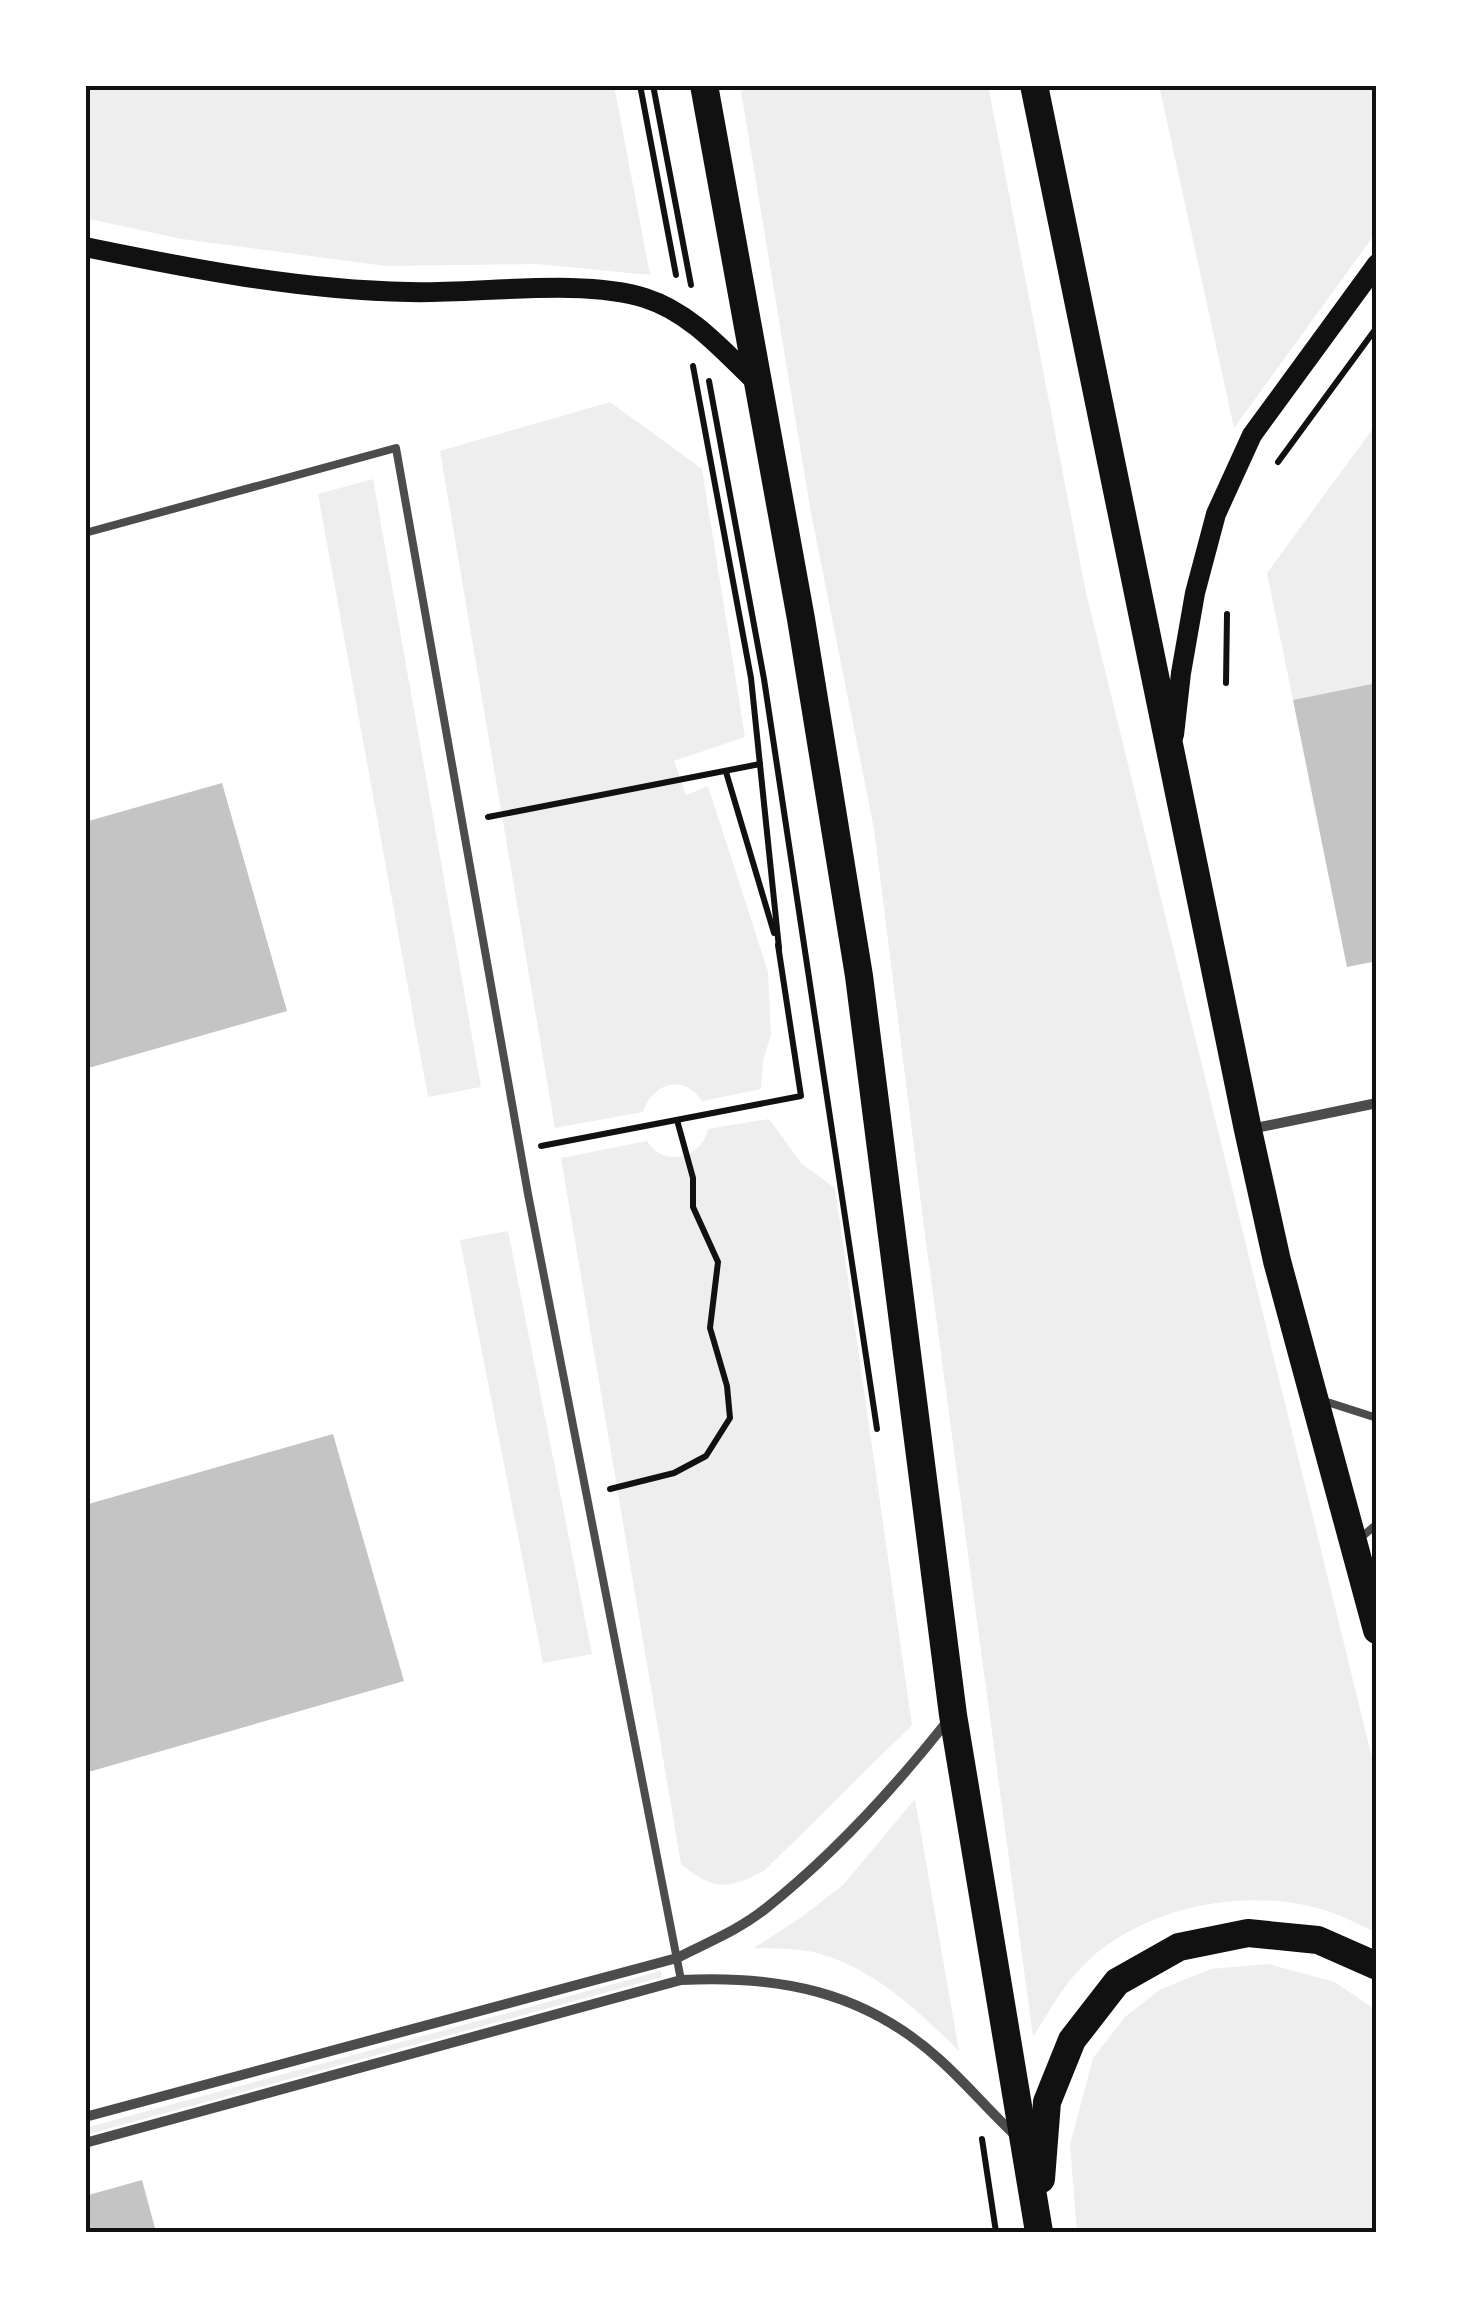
<svg xmlns="http://www.w3.org/2000/svg" width="1462" height="2317" viewBox="0 0 1462 2317" font-family="Raleway,sans-serif">
<style>
.green{fill:#eee}
.building{fill:#c4c4c4}
.lines{fill:none;stroke-linecap:round;stroke-linejoin:round}
.path{stroke:#111;stroke-width:6}
.service{stroke:#4c4c4c;stroke-width:8}
.minor{stroke:#4c4c4c;stroke-width:10}
.secondary{stroke:#111;stroke-width:20}
.trunk{stroke:#111;stroke-width:28}
.neatline{fill:none;stroke:#111;stroke-width:4}
</style>
<rect width="100%" height="100%" fill="#fff"/>
<!-- green -->
<g class="green">
<path d="M85,85H614L650,275L537,264L386,266L182,239L85,218Z"/>
<path d="M740,85H988L1086,593L1377,1778V1933C1361,1926 1344,1916 1327,1911C1244,1884 1128,1908 1072,1978C1057,1996 1046,2017 1033,2037L925,1235L874,829L811,513Z"/>
<path d="M1159,85H1377V231L1234,428Z"/>
<path d="M610,402L702,469L745,737L674,761L686,795L708,786L768,972L771,1035L763,1061L761,1089L702,1101C684,1073 652,1083 643,1112L555,1128L440,451Z"/>
<path d="M1377,423V683L1293,700L1267,573Z"/>
<path d="M373,479L481,1087L428,1097L318,494Z"/>
<path d="M769,1119L802,1164L835,1188L912,1725L765,1870C729,1890 713,1891 681,1864L561,1158L647,1141C663,1168 702,1159 708,1129Z"/>
<path d="M508,1231L592,1654L543,1663L460,1240Z"/>
<path d="M915,1799L959,2051C918,2011 874,1968 817,1953C798,1948 774,1949 754,1948L799,1919L843,1885Z"/>
<path d="M1268,1964L1335,1982L1377,2011V2232H1077L1070,2145L1093,2058L1126,2016L1161,1989L1211,1969Z"/>
<path d="M661,1971L662,1977L85,2135V2128Z"/>
</g>
<!-- building -->
<g class="building">
<path d="M1377,683V961L1347,967L1293,700Z"/>
<path d="M222,783L287,1011L85,1069V822Z"/>
<path d="M333,1434L404,1681L85,1773V1505Z"/>
<path d="M142,2180L156,2232H85V2196Z"/>
</g>
<g class="lines">
<!-- path -->
<g class="path">
<path d="M640,85L676,275"/>
<path d="M653,85L691,285"/>
<path d="M693,366L751,678L779,948"/>
<path d="M709,381L764,679L877,1429"/>
<path d="M1278,462L1377,327"/>
<path d="M1226,683L1227,614"/>
<path d="M726,772L774,933"/>
<path d="M488,817L760,764"/>
<path d="M541,1146L801,1096L778,945"/>
<path d="M610,1489L674,1473L706,1456L730,1418L727,1386L710,1328L718,1262L693,1207V1178L677,1120"/>
<path d="M982,2139L996,2232"/>
</g>
<!-- service -->
<g class="service">
<path d="M85,533L396,448L528,1194L681,1980"/>
<path d="M1324,1401L1377,1418"/>
<path d="M1358,1540L1377,1524"/>
</g>
<!-- minor -->
<g class="minor">
<path d="M1251,1129L1377,1103"/>
<path d="M85,2117L677,1958C706,1943 739,1930 765,1909C832,1856 896,1786 949,1719"/>
<path d="M85,2143L681,1980C778,1975 864,1991 939,2059C966,2083 989,2111 1015,2135"/>
</g>
<!-- secondary -->
<g class="secondary">
<path d="M85,247C192,269 300,290 409,292C477,294 583,278 645,298C692,313 724,352 759,385"/>
<path d="M1174,735L1181,673L1195,593L1216,514L1252,435L1377,264"/>
</g>
<!-- trunk -->
<g class="trunk">
<path d="M704,85L801,619L859,976L953,1715L1039,2232"/>
<path d="M1034,85L1248,1130L1277,1261L1377,1630"/>
<path d="M1041,2179L1047,2102L1072,2040L1117,1982L1179,1947L1248,1933L1318,1940L1377,1966"/>
</g>
</g>
<!-- border -->
<rect width="1462" height="2317" fill="none" stroke="#ffffff" stroke-width="175"/>
<rect x="88" y="88" width="1286" height="2142" class="neatline"/>
</svg>
